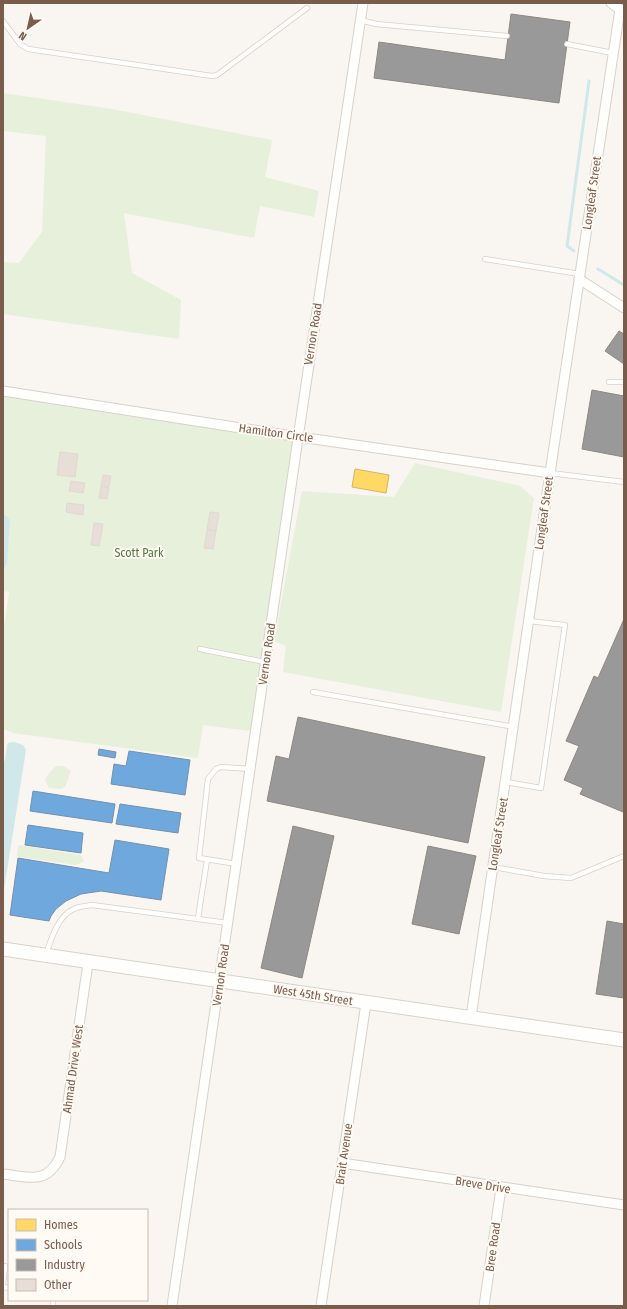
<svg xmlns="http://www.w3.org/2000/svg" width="627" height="1309" viewBox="0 0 627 1309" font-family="'Fira Sans Condensed',sans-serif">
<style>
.green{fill:#e7f0db}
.water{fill:#d0e8ea}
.homes{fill:#ffd966;stroke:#d7b45e}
.schools{fill:#6fa8dc;stroke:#7291b1}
.industry{fill:#999;stroke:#908782}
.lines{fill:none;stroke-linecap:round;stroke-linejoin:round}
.stream{stroke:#d0e8ea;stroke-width:3}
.building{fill:#e6ded7;stroke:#e2d8d2}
.lane-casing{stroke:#d7d1cb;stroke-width:6}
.street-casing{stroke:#d7d1cb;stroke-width:11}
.secondary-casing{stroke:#d9d2cb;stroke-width:15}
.lane{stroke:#fefefd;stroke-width:4.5}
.street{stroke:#fefefd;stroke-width:9}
.secondary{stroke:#fefefd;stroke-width:13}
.labels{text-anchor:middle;stroke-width:4;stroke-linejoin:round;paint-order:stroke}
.street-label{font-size:12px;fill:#7a5c4d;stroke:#fffaf3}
.park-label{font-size:12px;fill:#537a41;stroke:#fffaf3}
</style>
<rect width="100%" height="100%" fill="#f9f5f0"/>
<!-- green -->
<g class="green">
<path d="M3,93L112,109L272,140L265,177L319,191L314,217L260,206L254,238L124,213L132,273L181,300L179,339L3,314V262L19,263L42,232L46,136L3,131Z"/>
<path d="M3,396L293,441L251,731L203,725L198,758L13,733L3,729V635L9,592L3,591Z"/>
<path d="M415,463L520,486L534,498L501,712L283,672L286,646L274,641L302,491L394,497Z"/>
<path d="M56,766H64L71,771L65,787L60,789L49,788L45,780L49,773Z"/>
<path d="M20,845L80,855L82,857L84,861L76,865L19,857L17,856L18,847Z"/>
</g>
<!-- water -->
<g class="water">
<path d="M3,514L8,517L10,522L7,564L3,570Z"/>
<path d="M14,742L23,745L26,750L3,896V764C7,758 5,750 8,743Z"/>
</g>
<!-- homes -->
<path class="homes" d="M355,469L389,475L386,493L352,487Z"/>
<!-- schools -->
<g class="schools">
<path d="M99,749L116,752L115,758L98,755Z"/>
<path d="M129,751L190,760L185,795L111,784L114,764L126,766Z"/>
<path d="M33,791L115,804L112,823L30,811Z"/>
<path d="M120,804L181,813L178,833L116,824Z"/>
<path d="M28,825L83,833L81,853L25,845Z"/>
<path d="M115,840L169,849L161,900L101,891L81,894L66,901L56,909L51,916L49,921L10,915L18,858L109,873Z"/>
</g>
<!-- industry -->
<g class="industry">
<path d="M511,14L570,22L559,103L374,78L379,42L505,60Z"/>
<path d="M619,331L624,334V364L605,351Z"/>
<path d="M592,390L624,396V457L582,449Z"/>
<path d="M624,619V811L623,812L580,794L583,788L564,780L579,746L566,741L594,676L598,678Z"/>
<path d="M298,717L485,757L468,843L267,801L276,756L289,759Z"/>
<path d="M293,826L334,836L302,978L261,968Z"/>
<path d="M428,846L476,856L459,934L412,924Z"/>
<path d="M607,921L624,924V998L596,994Z"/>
</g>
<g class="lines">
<!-- stream -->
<g class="stream">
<path d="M574,251L567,246L589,81"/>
<path d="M598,269L624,285"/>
</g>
</g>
<!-- building -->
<g class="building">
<path d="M60,452L78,454L75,477L57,475Z"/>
<path d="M103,475L111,476L109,487L101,486Z"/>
<path d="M71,481L85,483L83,493L69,491Z"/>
<path d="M101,486L109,488L107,499L99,498Z"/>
<path d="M67,503L84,505L83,515L66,512Z"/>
<path d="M210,512L219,513L216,531L207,529Z"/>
<path d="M94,523L103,524L99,546L91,545Z"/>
<path d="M207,530L216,531L213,549L204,548Z"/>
</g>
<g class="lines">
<defs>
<g id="lane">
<path d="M360,20L376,24L507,36"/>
<path d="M3,21L20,44L28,49L212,76L217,75L307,8"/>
<path d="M567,44L613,53"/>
<path d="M485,259L580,274"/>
<path d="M609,382H624"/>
<path d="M550,473L624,482"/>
<path d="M200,649L265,662"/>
<path d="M313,692L514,727"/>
<path d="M506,782L541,788L565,625L529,621"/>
<path d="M237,864L199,858L208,779L216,769L221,767L251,769"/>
<path d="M493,867L544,876L571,878L624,856"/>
<path d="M198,918L207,860"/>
<path d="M46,954C51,940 58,915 74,909C79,906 87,906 92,905L228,923"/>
<path d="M3,1285L5,1266"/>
<path d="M3,1287L9,1288"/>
<path d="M53,1306V1300"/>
</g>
<g id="street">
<path d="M611,3L624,12"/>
<path d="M579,279L624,308"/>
<path d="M3,391L286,435L550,473"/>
<path d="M471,1017L550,473L620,9"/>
<path d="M342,1163L624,1205"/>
<path d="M3,1174C28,1177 47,1185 60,1157L88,963"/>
<path d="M172,1306C235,872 297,437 363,3"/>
<path d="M321,1306L366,1003"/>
<path d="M484,1306L501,1188"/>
</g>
<path id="secondary" d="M3,949L624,1040"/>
</defs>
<!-- lane casing -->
<use href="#lane" class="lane-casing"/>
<!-- street casing -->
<use href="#street" class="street-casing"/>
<!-- secondary casing -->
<use href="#secondary" class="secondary-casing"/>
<!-- lane -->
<use href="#lane" class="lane"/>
<!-- street -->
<use href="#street" class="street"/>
<!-- secondary -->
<use href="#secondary" class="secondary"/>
</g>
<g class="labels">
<!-- street labels -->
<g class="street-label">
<text transform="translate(592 193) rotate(-82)" y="4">Longleaf Street</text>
<text transform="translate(313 334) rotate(-81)" y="4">Vernon Road</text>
<text transform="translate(276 433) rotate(8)" y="4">Hamilton Circle</text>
<text transform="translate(544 513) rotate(-82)" y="4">Longleaf Street</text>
<text transform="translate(267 654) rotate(-82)" y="4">Vernon Road</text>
<text transform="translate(498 834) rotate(-81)" y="4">Longleaf Street</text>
<text transform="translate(221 975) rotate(-82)" y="4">Vernon Road</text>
<text transform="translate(313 995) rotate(9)" y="4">West 45th Street</text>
<text transform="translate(73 1069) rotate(-82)" y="4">Ahmad Drive West</text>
<text transform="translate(344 1154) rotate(-82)" y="4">Brait Avenue</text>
<text transform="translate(483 1185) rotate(9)" y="4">Breve Drive</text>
<text transform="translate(493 1247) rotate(-82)" y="4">Bree Road</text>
</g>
<!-- park labels -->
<g class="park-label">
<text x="139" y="557">Scott Park</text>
</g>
</g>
<!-- border -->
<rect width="627" height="1309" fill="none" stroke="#7a5c4d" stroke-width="8"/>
<!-- legend -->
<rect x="8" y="1209" width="140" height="92" fill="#fffaf3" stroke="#cabbb1"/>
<rect x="16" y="1219" width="20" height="12" fill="#ffd966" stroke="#cabbb1"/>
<text x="44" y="1229" font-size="12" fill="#7a5c4d">Homes</text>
<rect x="16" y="1239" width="20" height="12" fill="#6fa8dc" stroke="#cabbb1"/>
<text x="44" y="1249" font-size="12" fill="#7a5c4d">Schools</text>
<rect x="16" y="1259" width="20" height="12" fill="#999999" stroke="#cabbb1"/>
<text x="44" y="1269" font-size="12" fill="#7a5c4d">Industry</text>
<rect x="16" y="1279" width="20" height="12" fill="#e6ded7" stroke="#cabbb1"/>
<text x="44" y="1289" font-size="12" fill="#7a5c4d">Other</text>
<!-- north arrow -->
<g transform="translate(28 28) rotate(214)" stroke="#fffaf3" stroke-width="3" paint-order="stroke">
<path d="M0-3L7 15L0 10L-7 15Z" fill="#7a5c4d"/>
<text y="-6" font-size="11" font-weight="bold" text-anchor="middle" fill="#7a5c4d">N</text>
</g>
</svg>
